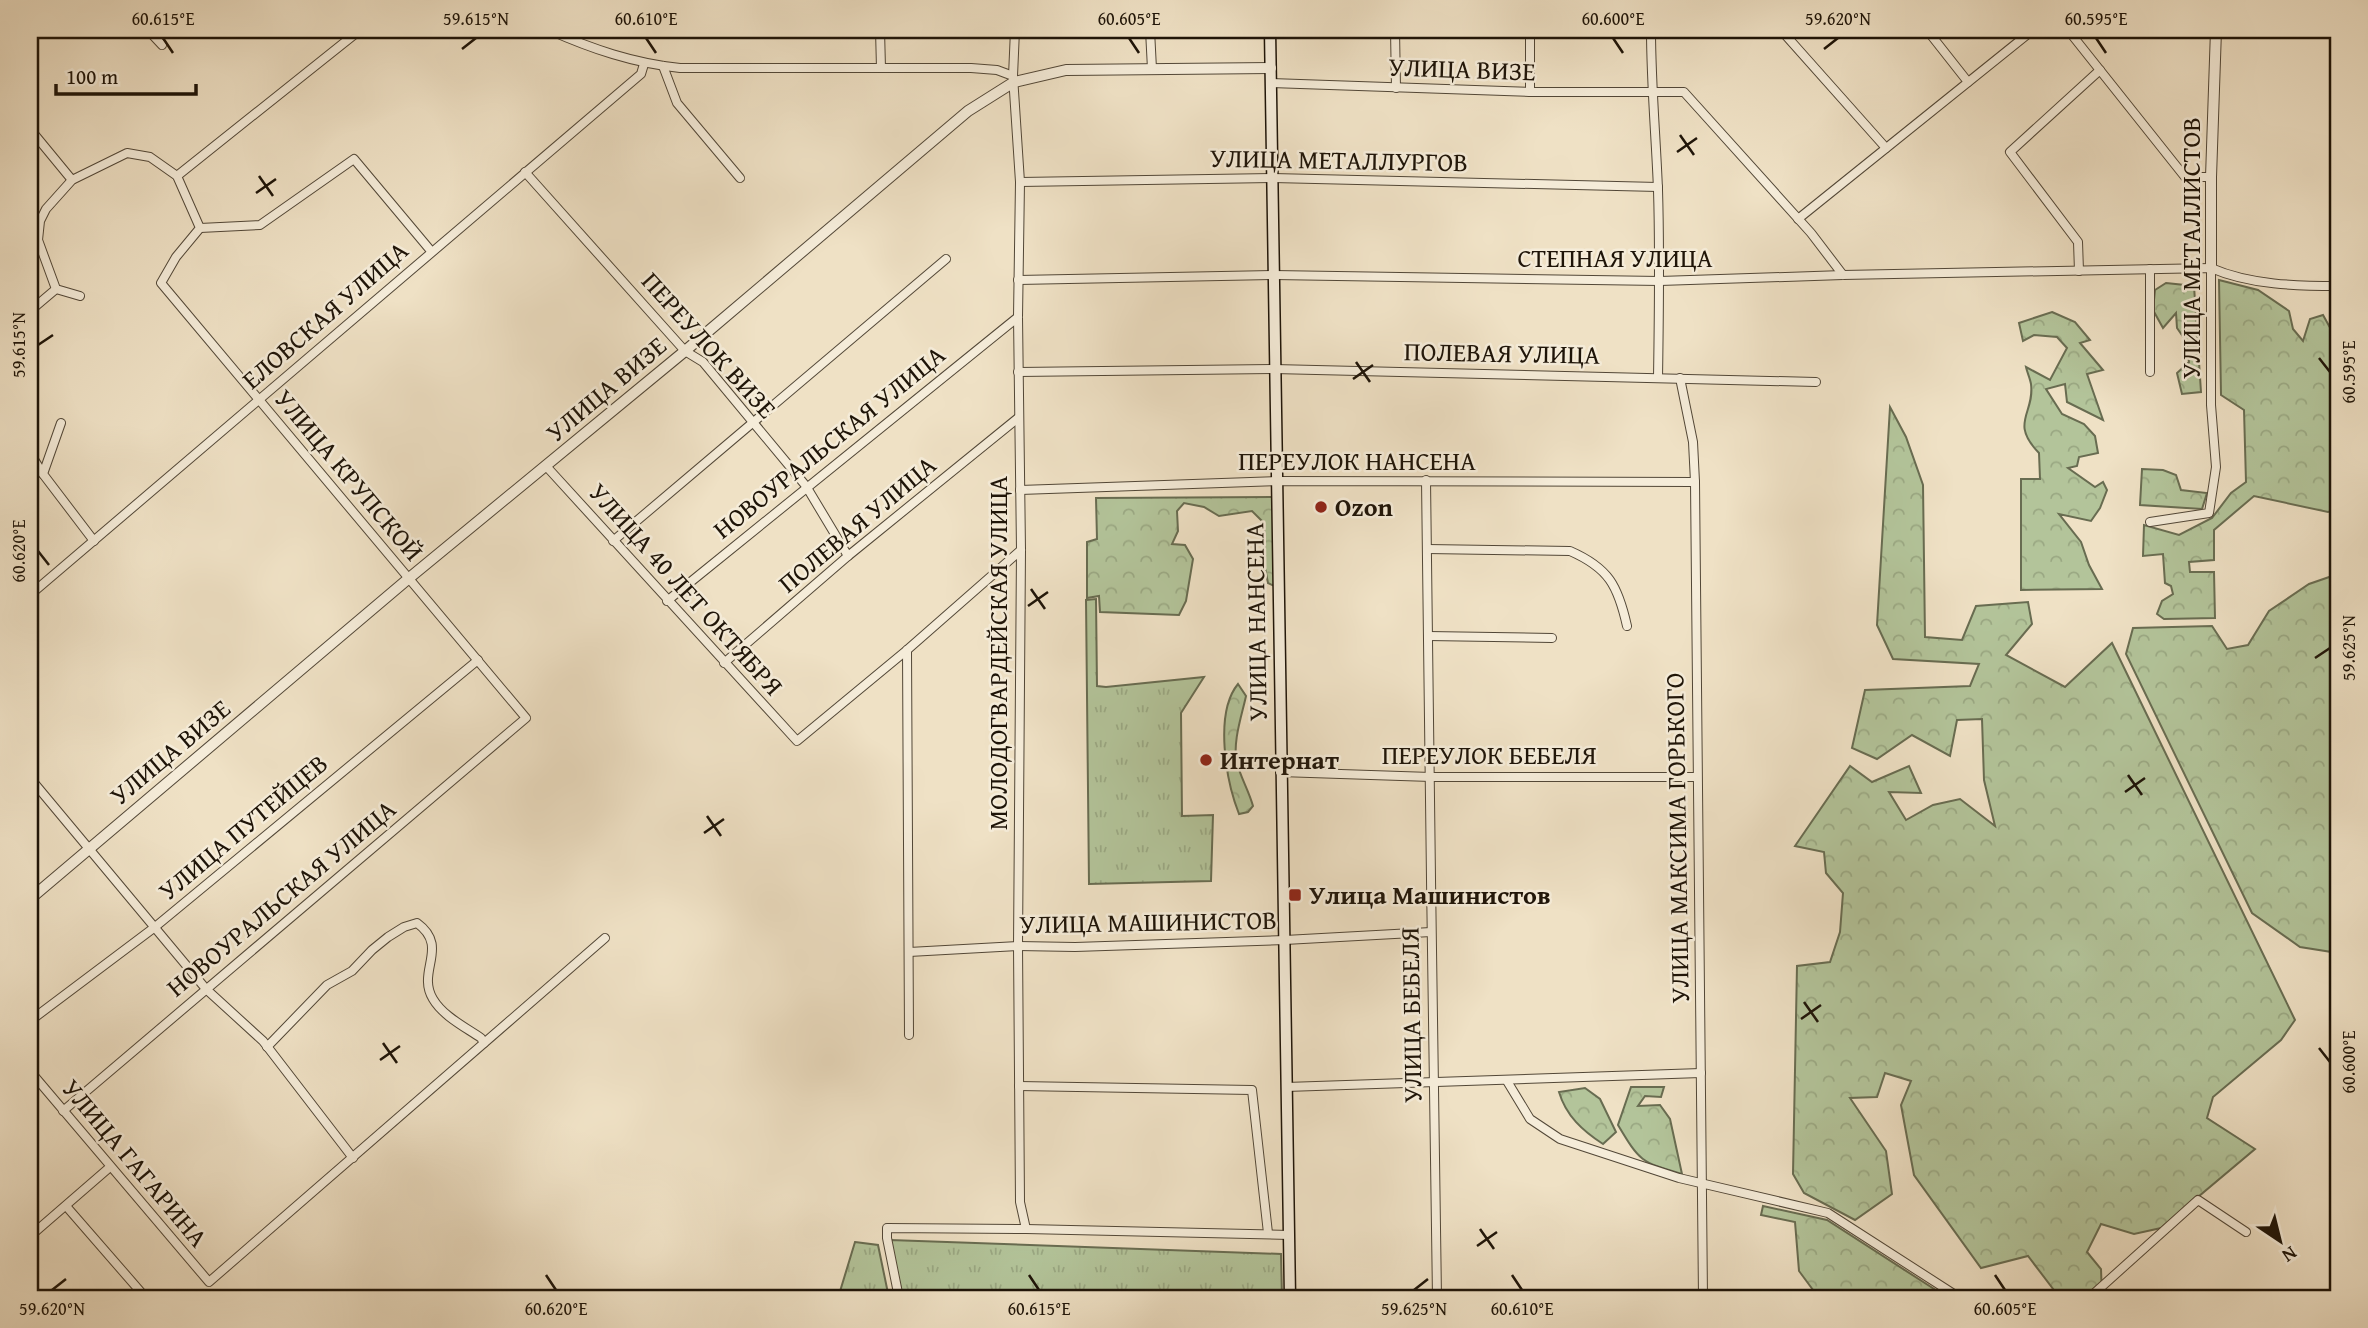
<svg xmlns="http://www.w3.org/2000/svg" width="2368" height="1328" viewBox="0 0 2368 1328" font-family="'Gentium Book Plus',serif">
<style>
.grass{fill:url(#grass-tufts);stroke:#686c51;stroke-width:2}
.forest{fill:url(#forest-crowns);stroke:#686c51;stroke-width:2}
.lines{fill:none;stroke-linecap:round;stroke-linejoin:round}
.minor-casing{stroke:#524737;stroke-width:10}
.tertiary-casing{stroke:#524737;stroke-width:12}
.secondary-casing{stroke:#1e1408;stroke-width:13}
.minor{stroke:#f5ecd9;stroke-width:8}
.tertiary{stroke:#f5ecd9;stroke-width:10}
.secondary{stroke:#f5ecd9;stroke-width:10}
.ticks{fill:none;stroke:#1e1408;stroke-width:2.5}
.poi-dot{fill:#8f2418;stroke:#f5ecd9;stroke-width:2.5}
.labels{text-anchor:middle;stroke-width:5;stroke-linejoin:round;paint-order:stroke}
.street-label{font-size:26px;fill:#1e1408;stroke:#f5ecd9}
.poi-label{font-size:26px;font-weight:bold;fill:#1e1408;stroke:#f5ecd9;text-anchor:start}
.neatline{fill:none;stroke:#1e1408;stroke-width:2.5}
.ticks-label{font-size:18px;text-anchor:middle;fill:#1e1408}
</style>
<defs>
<pattern id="grass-tufts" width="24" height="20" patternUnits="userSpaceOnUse" patternTransform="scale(1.75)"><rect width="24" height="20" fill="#b3c49a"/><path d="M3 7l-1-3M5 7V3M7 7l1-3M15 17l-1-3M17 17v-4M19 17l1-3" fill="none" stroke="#9aa883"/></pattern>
<pattern id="forest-crowns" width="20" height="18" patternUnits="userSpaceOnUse" patternTransform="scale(1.75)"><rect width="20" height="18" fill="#b3c49a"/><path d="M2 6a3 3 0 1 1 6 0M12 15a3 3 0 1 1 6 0" fill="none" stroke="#9aa883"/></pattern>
</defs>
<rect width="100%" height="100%" fill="#efe1c5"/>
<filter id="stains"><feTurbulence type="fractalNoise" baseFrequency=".00286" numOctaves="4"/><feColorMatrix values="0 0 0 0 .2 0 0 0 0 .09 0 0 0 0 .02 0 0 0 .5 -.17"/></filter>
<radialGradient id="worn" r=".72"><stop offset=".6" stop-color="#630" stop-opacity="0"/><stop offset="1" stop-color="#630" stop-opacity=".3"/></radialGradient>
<!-- grass -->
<g class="grass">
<path d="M1096,599L1097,686L1106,687L1204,677L1181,713L1182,816L1213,815L1211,881L1089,884L1086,600Z"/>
<path d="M890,1240L1281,1254L1282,1298H903Z"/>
<path d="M855,1242L878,1245L889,1298H838Z"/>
</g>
<!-- forest -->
<g class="forest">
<path d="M2219,280L2258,290L2289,311L2293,329L2303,341L2310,319L2323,315L2338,342V509L2328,512L2254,496L2214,530V560L2189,562L2190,572H2214L2215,618L2164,619L2157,614L2162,601L2173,594L2171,586L2165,583L2163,554L2143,556L2144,525L2179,535L2212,518L2231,493L2246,482L2244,410L2221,395Z"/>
<path d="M2166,283L2194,286L2201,392L2182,394L2177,373L2189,362L2186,341L2177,328L2176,313L2163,328L2153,310L2155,290Z"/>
<path d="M2052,312L2075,322L2090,340L2080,343L2103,370L2087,374L2103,420L2067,402L2065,384L2046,389L2062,414L2084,424L2095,436L2098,453L2079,457L2077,466L2068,468L2095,487L2103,482L2107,490L2100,508L2091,521L2059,514L2081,542L2089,565L2102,589L2021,590V479H2040L2039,453C2009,422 2035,414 2031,384C2030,378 2027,372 2026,367L2050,380L2067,348L2057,337L2034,335L2023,341L2019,323Z"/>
<path d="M1890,407L1906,437L1923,485L1925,637L1962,640L1976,606L2028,602L2032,624L2006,655L2065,687L2112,643L2295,1020L2281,1040L2213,1097L2207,1118L2255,1149L2161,1228L2134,1234L2101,1224L2087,1252L2101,1269L2102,1298H2060L2028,1256L1981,1268L1914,1175L1901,1105L1911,1081L1885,1073L1877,1097L1850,1098L1886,1151L1892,1194L1855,1220L1804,1193L1793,1174L1797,966L1830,962L1840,932L1843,893L1826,873L1824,852L1795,846L1850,766L1872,782L1909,766L1921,793L1889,792L1906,820L1933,805L1960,799L1995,826L1984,780L1982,719L1957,720L1950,756L1912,735L1877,759L1852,748L1865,690L1970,686L1979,664L1893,659L1877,625Z"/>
<path d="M2142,469L2163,470L2176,475L2181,490L2207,493L2202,509L2140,505Z"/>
<path d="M1274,497V586L1268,583L1265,568L1264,523L1252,511L1219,516L1204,507L1184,503L1177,511L1178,531L1172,544L1185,545L1193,559L1186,601L1179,615L1100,612L1099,596L1087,598V542L1097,539L1096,498Z"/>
<path d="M2338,574V953L2300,947L2252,913L2126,654L2133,628L2212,626L2227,649L2248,645L2269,611L2309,584Z"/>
<path d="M1238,684L1246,696C1242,715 1232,743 1237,763C1240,776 1249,791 1253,806L1248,812L1239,814C1226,781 1214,713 1238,684Z"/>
<path d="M1631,1087H1664L1661,1097L1645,1096L1638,1106L1660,1105L1670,1119L1682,1174C1641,1162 1640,1162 1618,1125Z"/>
<path d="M1585,1088L1600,1099L1616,1132L1603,1144C1583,1131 1566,1116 1559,1092Z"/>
<path d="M1763,1206L1827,1220L1945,1296V1298H1819L1799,1271L1795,1222L1761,1215Z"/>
</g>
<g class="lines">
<defs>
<g id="minor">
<path d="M148,30L162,45"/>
<path d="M549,30C592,49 633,63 680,68H971L997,70L1013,76L1020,182L1018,317L1021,550L1018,946L1020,1202L1026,1229"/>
<path d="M880,30L881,68"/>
<path d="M1150,30L1152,69"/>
<path d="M1395,30L1396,88"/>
<path d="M1530,30V92"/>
<path d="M1651,30C1651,84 1656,137 1658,190C1660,253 1659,315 1658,378"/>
<path d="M1781,30L1886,148"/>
<path d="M1927,30L1968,82"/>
<path d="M2068,30L2185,177H2211"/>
<path d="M30,39L41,30"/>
<path d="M663,66L677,103L740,178"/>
<path d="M1013,76L1015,30"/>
<path d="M1271,83L1530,92H1684L1811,233L1843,275"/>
<path d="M30,129L72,180"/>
<path d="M525,172L685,351L703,362L806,486L848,556"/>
<path d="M177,176L360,30"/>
<path d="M1020,182L1273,178L1658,187"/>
<path d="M1798,219L2033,30"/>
<path d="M200,228L260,225L354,159L431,251"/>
<path d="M2079,271L2078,242L2010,152L2100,70"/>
<path d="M1018,280L1274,275L1660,281L1843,275L2211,268C2250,285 2297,286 2338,286"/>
<path d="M30,311L56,289"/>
<path d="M1018,372L1274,369L1816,382"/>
<path d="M2150,372V269"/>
<path d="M1680,378L1693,442L1695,482L1703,1298"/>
<path d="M61,423L43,474L94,541"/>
<path d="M30,453L43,474"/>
<path d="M546,466L797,741L907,650L1021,550"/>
<path d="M1426,480C1430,753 1432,1025 1437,1298"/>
<path d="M1020,490L1277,481L1695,482"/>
<path d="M2150,522L2209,513L2216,467L2211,405V268"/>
<path d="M613,541L946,259"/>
<path d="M1427,549L1570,551C1609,568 1618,586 1627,626"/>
<path d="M30,595L641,74L644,64"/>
<path d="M667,601L1018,317"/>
<path d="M1428,636L1552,638"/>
<path d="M907,650L909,1035"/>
<path d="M724,663L848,556L1018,418"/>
<path d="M1280,772L1431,777H1697"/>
<path d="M30,778L206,989L263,1041L353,1158"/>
<path d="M909,952L1018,946L1075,947L1285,940L1431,932"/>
<path d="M30,1021L155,927L478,660"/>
<path d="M267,1047L327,985L352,971L372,950L388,937L404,927L417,923C450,947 416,971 433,999C443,1016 465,1027 481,1038L484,1043"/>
<path d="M30,1071L209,1282L605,938"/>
<path d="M1507,1081L1530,1119L1560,1139L1679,1178L1828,1213L1960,1298"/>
<path d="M1019,1086L1252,1090L1268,1233"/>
<path d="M1286,1087L1701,1073"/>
<path d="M63,1111L526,718L161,283L176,257L200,228L177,176L150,157L127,153L72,180L46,209L40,221L38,240L56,289L80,296"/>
<path d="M66,1206L146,1298"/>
<path d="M35,1232L110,1167"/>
<path d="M899,1298L887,1238V1228L1026,1229L1289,1235"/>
<path d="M2089,1298L2198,1200L2246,1232"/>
</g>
<g id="tertiary">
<path d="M2211,268V177L2216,30"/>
<path d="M30,899L408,579L685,351L968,111L1014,82L1066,70L1271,68"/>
</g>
<path id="secondary" d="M1270,30L1290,1298"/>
</defs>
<!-- minor casing -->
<use href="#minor" class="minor-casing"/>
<!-- tertiary casing -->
<use href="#tertiary" class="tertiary-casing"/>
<!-- secondary casing -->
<use href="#secondary" class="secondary-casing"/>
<!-- minor -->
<use href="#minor" class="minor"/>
<!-- tertiary -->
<use href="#tertiary" class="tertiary"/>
<!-- secondary -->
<use href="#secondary" class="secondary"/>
</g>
<!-- ticks -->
<path class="ticks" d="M163,38L173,53M646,38L656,53M1129,38L1139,53M1613,38L1623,53M2096,38L2106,53M462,49L476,38M1824,49L1838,38M1680,135L1694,155M1677,152L1697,138M259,176L273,196M256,193L276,179M38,345L53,335M2319,358L2330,372M1356,362L1370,382M1353,379L1373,365M38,551L49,565M1031,589L1045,609M1028,606L1048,592M2315,658L2330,648M2128,775L2142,795M2125,792L2145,778M707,816L721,836M704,833L724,819M1804,1002L1818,1022M1801,1019L1821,1005M383,1043L397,1063M2319,1048L2330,1062M380,1060L400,1046M1480,1229L1494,1249M1477,1246L1497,1232M546,1275L556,1290M1029,1275L1039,1290M1512,1275L1522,1290M1995,1275L2005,1290M52,1290L66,1279M1414,1290L1428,1279"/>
<!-- markers -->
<g class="poi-dot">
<circle cx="1321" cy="507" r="7"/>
<circle cx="1206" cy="760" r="7"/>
<rect x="1288" y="888" width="14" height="14" rx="3.5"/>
</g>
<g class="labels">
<!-- street labels -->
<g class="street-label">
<text transform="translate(1462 69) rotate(2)" y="9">УЛИЦА ВИЗЕ</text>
<text transform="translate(1339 160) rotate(1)" y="9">УЛИЦА МЕТАЛЛУРГОВ</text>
<text transform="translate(2191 248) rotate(-90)" y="9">УЛИЦА МЕТАЛЛИСТОВ</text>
<text x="1615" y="267">СТЕПНАЯ УЛИЦА</text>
<text transform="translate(325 315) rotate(-41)" y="9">ЕЛОВСКАЯ УЛИЦА</text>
<text transform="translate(709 345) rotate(48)" y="9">ПЕРЕУЛОК ВИЗЕ</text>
<text transform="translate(1502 353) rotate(1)" y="9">ПОЛЕВАЯ УЛИЦА</text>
<text transform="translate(606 389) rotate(-40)" y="9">УЛИЦА ВИЗЕ</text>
<text transform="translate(829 442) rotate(-39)" y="9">НОВОУРАЛЬСКАЯ УЛИЦА</text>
<text x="1357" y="470">ПЕРЕУЛОК НАНСЕНА</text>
<text transform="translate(349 475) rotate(50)" y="9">УЛИЦА КРУПСКОЙ</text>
<text transform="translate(857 524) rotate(-40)" y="9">ПОЛЕВАЯ УЛИЦА</text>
<text transform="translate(686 589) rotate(48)" y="9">УЛИЦА 40 ЛЕТ ОКТЯБРЯ</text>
<text transform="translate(1256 622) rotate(-91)" y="9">УЛИЦА НАНСЕНА</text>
<text transform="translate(998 653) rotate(-90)" y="9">МОЛОДОГВАРДЕЙСКАЯ УЛИЦА</text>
<text transform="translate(170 752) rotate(-40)" y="9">УЛИЦА ВИЗЕ</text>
<text x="1489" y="764">ПЕРЕУЛОК БЕБЕЛЯ</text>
<text transform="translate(243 827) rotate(-40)" y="9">УЛИЦА ПУТЕЙЦЕВ</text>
<text transform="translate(1677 838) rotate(-91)" y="9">УЛИЦА МАКСИМА ГОРЬКОГО</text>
<text transform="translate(281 898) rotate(-40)" y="9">НОВОУРАЛЬСКАЯ УЛИЦА</text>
<text transform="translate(1148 922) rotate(-1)" y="9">УЛИЦА МАШИНИСТОВ</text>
<text transform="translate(1411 1015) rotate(-91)" y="9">УЛИЦА БЕБЕЛЯ</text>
<text transform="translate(135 1163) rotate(50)" y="9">УЛИЦА ГАГАРИНА</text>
</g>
<!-- poi labels -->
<g class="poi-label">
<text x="1335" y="516">Ozon</text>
<text x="1220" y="769">Интернат</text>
<text x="1309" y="904">Улица Машинистов</text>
</g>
</g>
<!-- margin -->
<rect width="2368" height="1328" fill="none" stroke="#efe1c5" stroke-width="77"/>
<!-- north arrow -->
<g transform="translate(2280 1241) rotate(145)" stroke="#f5ecd9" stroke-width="5" paint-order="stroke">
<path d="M0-5L12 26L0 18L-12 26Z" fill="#1e1408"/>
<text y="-10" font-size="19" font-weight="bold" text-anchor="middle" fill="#1e1408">N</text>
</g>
<!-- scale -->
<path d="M56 84v10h140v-10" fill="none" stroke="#1e1408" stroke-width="3.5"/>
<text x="66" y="84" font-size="21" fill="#1e1408" stroke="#f5ecd9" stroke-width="5" paint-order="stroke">100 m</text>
<rect x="38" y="38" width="2292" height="1252" class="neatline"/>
<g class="ticks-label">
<text x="163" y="25">60.615°E</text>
<text x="476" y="25">59.615°N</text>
<text x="646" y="25">60.610°E</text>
<text x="1129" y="25">60.605°E</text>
<text x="1613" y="25">60.600°E</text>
<text x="1838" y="25">59.620°N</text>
<text x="2096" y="25">60.595°E</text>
<text transform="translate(19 345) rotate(-90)" y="6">59.615°N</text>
<text transform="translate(2349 372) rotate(-90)" y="6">60.595°E</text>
<text transform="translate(19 551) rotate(-90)" y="6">60.620°E</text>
<text transform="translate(2349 648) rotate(-90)" y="6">59.625°N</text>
<text transform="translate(2349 1062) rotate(-90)" y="6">60.600°E</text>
<text x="52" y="1315">59.620°N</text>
<text x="556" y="1315">60.620°E</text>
<text x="1039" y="1315">60.615°E</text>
<text x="1414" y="1315">59.625°N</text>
<text x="1522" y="1315">60.610°E</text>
<text x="2005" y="1315">60.605°E</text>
</g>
<rect width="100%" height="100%" filter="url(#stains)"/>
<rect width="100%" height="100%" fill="url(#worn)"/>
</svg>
